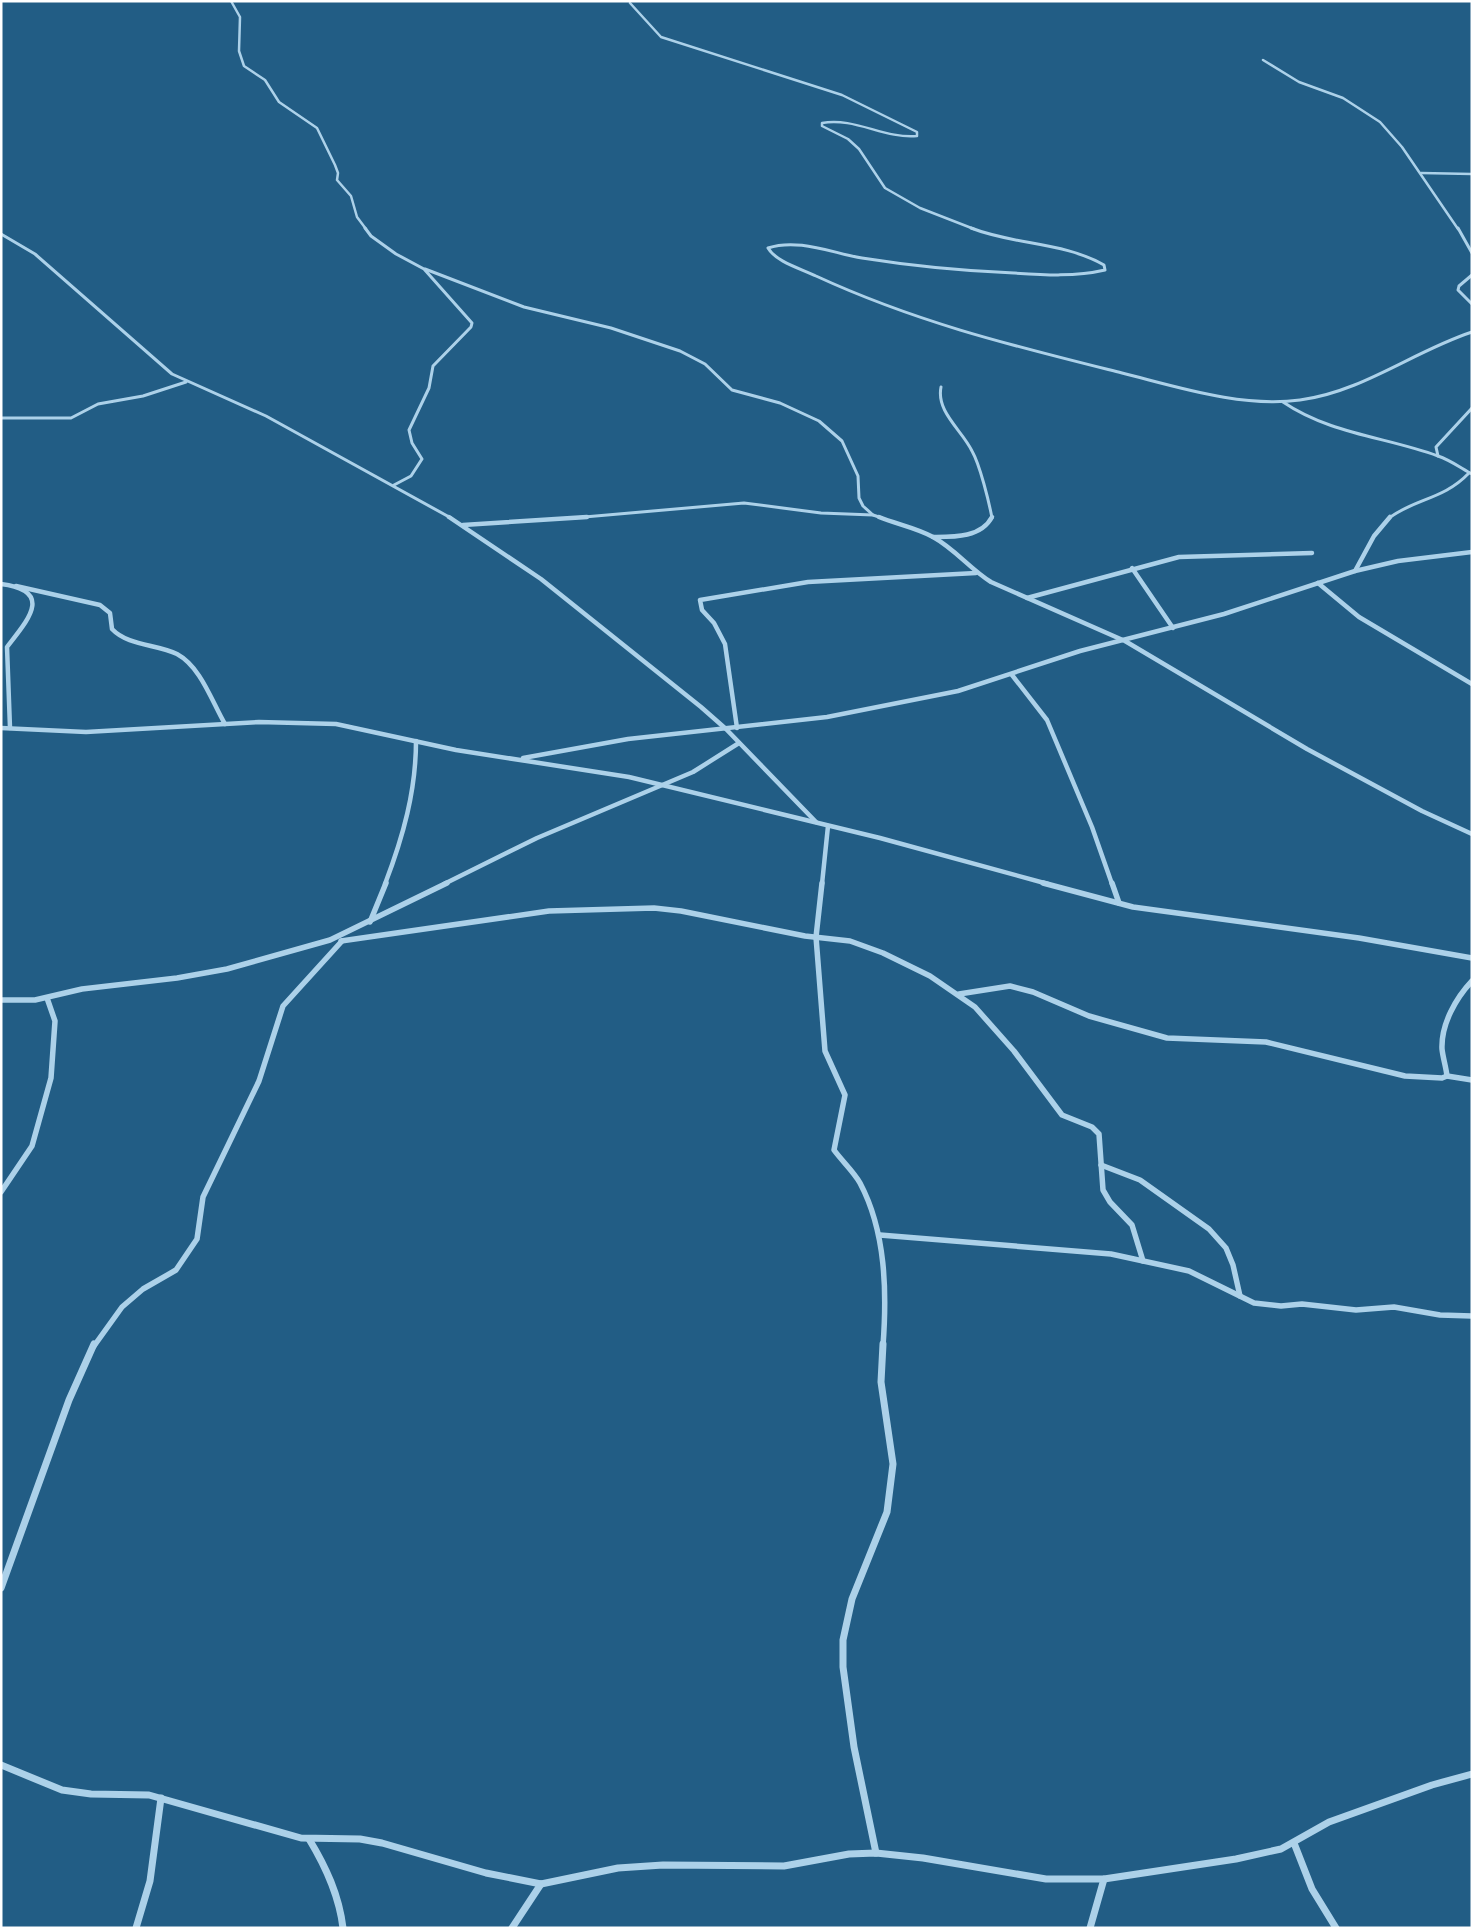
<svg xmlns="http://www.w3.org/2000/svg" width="1473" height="1929" viewBox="0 0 1473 1929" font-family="'Source Sans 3',sans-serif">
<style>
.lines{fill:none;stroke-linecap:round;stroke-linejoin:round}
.minor-far4{stroke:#acd1e9;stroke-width:2.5}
.minor-far3{stroke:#acd1e9;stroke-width:3}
.minor-far2{stroke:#acd1e9;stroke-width:4.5}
.minor-far1{stroke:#acd1e9;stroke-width:5.5}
.minor{stroke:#acd1e9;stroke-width:7}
</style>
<rect width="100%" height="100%" fill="#225d85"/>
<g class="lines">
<!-- minor-far4 -->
<g class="minor-far4">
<path d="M231,1L240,17L239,51L244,66L265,80L279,102L317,128L335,165L338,173L337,180L351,196L357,217L366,229"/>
<path d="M630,3L661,37L842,95L917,132V136C884,139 855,117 822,123V126L848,139L859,149L885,188L920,208L974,229"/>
<path d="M1263,60L1299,82L1343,98L1380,122L1402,147L1458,229"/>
<path d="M1421,173L1472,174"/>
</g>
<!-- minor-far3 -->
<g class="minor-far3">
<path d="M365,228L371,236L396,254L424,269L472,323L471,327L433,366L429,388L409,430L412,443L422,459L411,476L394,485"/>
<path d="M971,228C1014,245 1064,242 1104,265L1105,270C1075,277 1045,275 1014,273C963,271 912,266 862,258C832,253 798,238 768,248C776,262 802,269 816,276C918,323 1014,346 1122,373C1178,387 1242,408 1300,400C1362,392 1414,351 1472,332"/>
<path d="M1458,228L1472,253"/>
<path d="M1,234L35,254L172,374L266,416L451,518"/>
<path d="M425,269L524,307L611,328L680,351L705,364L732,390L780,403L819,421L842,441L858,476L859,498L863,506L873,515"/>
<path d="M1472,275L1459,286L1458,290L1472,304"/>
<path d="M941,387C936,412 962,430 972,451C980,465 989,502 992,518"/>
<path d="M1283,402C1330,434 1386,437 1438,456C1450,460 1461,468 1472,474"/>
<path d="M1,418H71L98,404L143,396L186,382"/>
<path d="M1438,456L1436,447L1472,408"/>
<path d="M573,518L744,503L821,513L873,515L882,518"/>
<path d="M1389,518C1416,498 1443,500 1469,473"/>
</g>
<!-- minor-far2 -->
<g class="minor-far2">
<path d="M449,517L541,579L701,707L726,729L816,822"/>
<path d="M879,517C896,524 917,528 933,537C955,549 970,569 991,582L1125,641L1307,749L1422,811L1472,834"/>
<path d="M463,525L587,517"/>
<path d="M933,537C953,537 981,538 992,517"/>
<path d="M1132,568L1173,628"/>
<path d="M1355,571L1374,536L1390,517"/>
<path d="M1318,583L1359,617L1472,684"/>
<path d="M1,584C56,591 26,622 7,647L10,728"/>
<path d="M16,586L100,605L110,613L112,629C128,646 157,644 177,654C201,667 212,702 225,724"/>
<path d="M1027,598L1179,557L1312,553"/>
<path d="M1012,675L1047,720L1092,827L1112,884"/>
<path d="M1,728L86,732L259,722L336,724L456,750L629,777L880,838L1048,884"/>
<path d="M737,728L725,644L714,623L702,610L700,600L808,582L976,573"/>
<path d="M523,758L628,739L827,717L958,691L1080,651L1224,614L1355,571L1398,561L1472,552"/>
<path d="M385,884C403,837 416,791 416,741"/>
<path d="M444,884L537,838L693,772L739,743"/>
<path d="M822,884L828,826"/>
</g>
<!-- minor-far1 -->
<g class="minor-far1">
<path d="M822,883L816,937L825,1051L845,1095L834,1150C842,1161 854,1172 860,1183C886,1232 887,1292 883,1346"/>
<path d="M1043,883L1133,907L1359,938L1472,958"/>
<path d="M1112,883L1119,903"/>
<path d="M370,922L386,883"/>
<path d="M341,941L549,911L654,908L681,911L805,936L850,941L883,953L930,976L975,1007L1014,1051L1062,1115L1092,1127L1099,1134L1103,1190L1110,1202L1132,1225L1143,1261"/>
<path d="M959,994L1010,986L1033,992L1089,1016L1167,1038L1266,1042L1405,1076L1442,1078L1447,1076C1446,1067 1443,1058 1442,1049C1441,1024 1456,998 1472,981"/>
<path d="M1,1000H35L82,989L177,978L227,969L330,940L447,883"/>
<path d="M1447,1076L1472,1080"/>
<path d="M1101,1165L1140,1180L1209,1229L1226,1248L1233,1265L1240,1296"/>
<path d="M1,1192L32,1146L51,1078L55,1021L47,998"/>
<path d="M880,1235L1111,1254L1189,1271L1254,1303L1281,1306L1302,1304L1356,1310L1394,1307L1440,1315L1472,1316"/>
<path d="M94,1346L122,1307L143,1289L176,1270L197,1239L203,1197L259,1081L283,1006L342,941"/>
</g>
<!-- minor -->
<g class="minor">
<path d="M1,1588L69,1400L94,1344"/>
<path d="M1,1765L62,1790L91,1794L149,1795L301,1838L360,1839L382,1843L486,1873L541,1884L618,1868L663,1865L784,1866L849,1854L876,1853L923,1858L1046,1879H1104L1236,1859L1281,1849L1329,1822L1432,1785L1472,1774"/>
<path d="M309,1839C326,1867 339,1895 343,1928"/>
<path d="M1294,1843L1312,1889L1336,1928"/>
<path d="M876,1853L854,1747L843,1667V1640L852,1599L887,1512L893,1464L881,1382L883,1344"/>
<path d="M136,1928L150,1881L161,1798"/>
<path d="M512,1928L541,1884"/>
<path d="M1090,1928L1104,1879"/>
</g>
</g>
<!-- border -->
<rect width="1473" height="1929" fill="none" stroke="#ffffff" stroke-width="5"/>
</svg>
